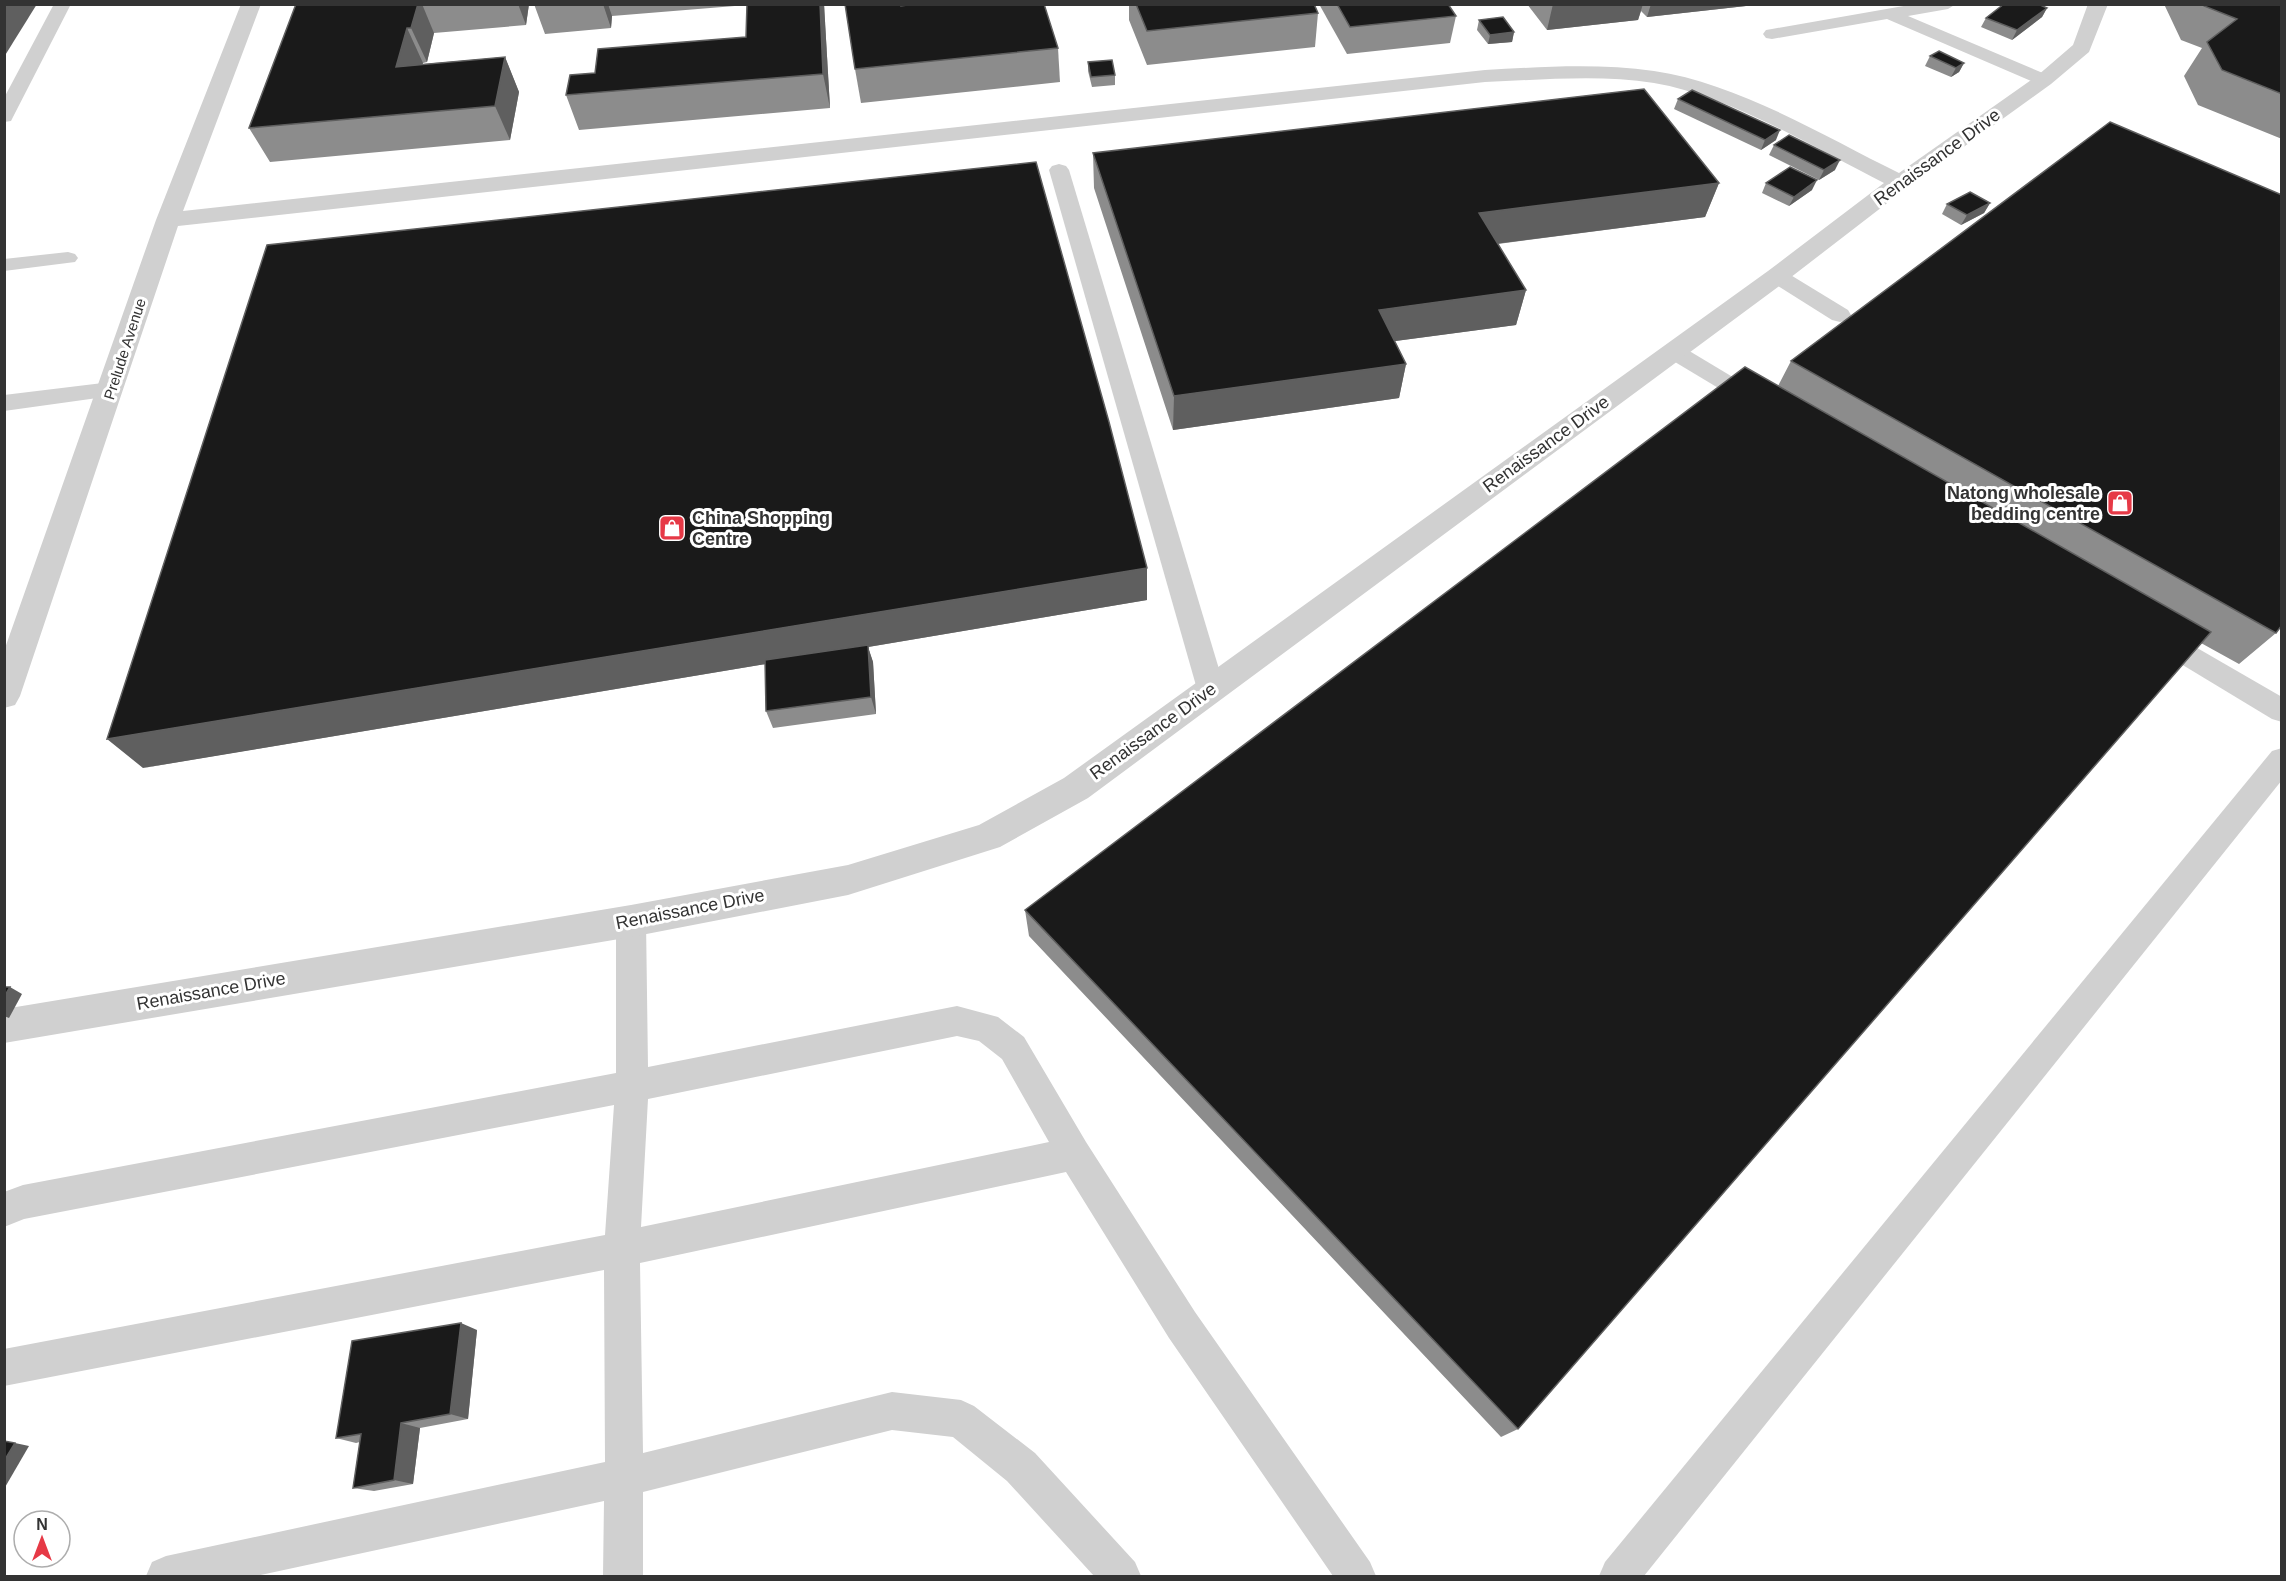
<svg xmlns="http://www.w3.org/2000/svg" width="2286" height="1581" viewBox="0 0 2286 1581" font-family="Arial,sans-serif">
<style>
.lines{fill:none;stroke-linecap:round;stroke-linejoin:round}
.service{fill:#d0d0d0;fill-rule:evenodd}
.minor{fill:#d0d0d0;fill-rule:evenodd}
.wall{fill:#8c8c8c}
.shaded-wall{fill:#5f5f5f}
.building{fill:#1a1a1a;stroke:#5f5f5f;stroke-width:1.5}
.labels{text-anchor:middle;stroke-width:6;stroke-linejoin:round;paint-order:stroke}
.far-street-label{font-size:15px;fill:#333;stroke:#fff}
.street-label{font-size:18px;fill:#333;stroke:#fff}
.poi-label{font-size:18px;font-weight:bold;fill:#333;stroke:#fff;text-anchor:end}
</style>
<rect width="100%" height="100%" fill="#fff"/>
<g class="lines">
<!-- service -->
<g class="service">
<path d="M54,4H71L13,117L11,121L4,122V98Z"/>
<path d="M1915,4H1956L1948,9L1908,16L2050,76L2053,80L2050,84H2038L1887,19L1772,39L1766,38L1763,34L1766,30L1772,29Z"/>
<path d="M1059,164L1066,166L1069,170L1225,689L1221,697L1211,700L1201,697L1197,689L1049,170L1052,166Z"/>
<path d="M68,252L75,254L78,258L75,262L4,271V259Z"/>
<path d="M1777,270L1784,271L1848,310L1851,315L1848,320L1840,322L1832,320L1770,281L1767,276L1770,271Z"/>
<path d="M1673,344L1681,346L1766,397L1769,402L1766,407L1758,410L1750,407L1665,356L1662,351L1665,346Z"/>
<path d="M111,382L119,385L122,390L119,395L4,411V395Z"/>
<path d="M2157,627L2166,630L2282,697V722L2272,719L2148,644L2144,637L2148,630Z"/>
<path d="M2282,748V780L1644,1576H1599L1605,1562L2272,751Z"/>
<path d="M631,907L642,911L646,921L648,1067L957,1006L998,1017L1024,1037L1086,1142L1195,1312L1370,1562L1376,1576H1333L1169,1338L1066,1172L640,1263L643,1453L892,1392L961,1400L974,1406L1035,1453L1135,1562L1141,1576H1094L1007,1481L953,1437L892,1430L643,1492V1576H603L604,1501L256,1576H146L152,1562L166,1556L605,1462L604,1270L4,1386V1349L605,1235L614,1105L24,1219L4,1227V1192L23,1185L616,1073V921L620,911ZM957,1036L979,1041L1002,1059L1049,1142L641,1227L648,1099Z"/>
</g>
<!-- minor -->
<path class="minor" d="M241,4H261L183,211L1485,70C1541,67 1598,63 1654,71C1737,83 1824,136 1899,173L2037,76L2073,45L2088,4H2108L2089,52L2051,84L1908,187L1786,281L1088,798L1000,847L848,895L631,937L4,1043V1009L631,905L848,865L979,825L1064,778L1768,271L1884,183C1814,148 1731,96 1654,83C1599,74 1541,80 1485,82L178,226L20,696L15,705L4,708V651L156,220Z"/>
</g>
<!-- wall -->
<g class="wall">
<path d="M296,4H529L526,25L434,33L427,62L423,63L422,64L505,57L519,92L510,140L270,162L249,128Z"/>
<path d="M534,4H824L830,108L579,130L566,95L595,73L746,37L747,5L612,16L611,28L545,34Z"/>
<path d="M1129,4H1314L1318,13L1315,47L1147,65L1129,20Z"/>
<path d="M1319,4H1448L1456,16L1450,43L1347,54Z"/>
<path d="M1527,4H1764L1647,17L1641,11L1638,20L1547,30Z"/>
<path d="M2164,4H2282V139L2198,105L2184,76L2202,48L2181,40Z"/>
<path d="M901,6L1058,48L1060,82L861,103L855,69Z"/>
<path d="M2047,8L2042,17L2012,40L1981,27L1986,18Z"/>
<path d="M1479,20L1514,32L1512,42L1488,44L1477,30Z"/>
<path d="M1930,56L1964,63L1959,72L1951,77L1925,66Z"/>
<path d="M1088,62L1115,75V85L1092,87L1088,71Z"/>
<path d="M1678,99L1776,140L1761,150L1674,109Z"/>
<path d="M1774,145L1835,170L1819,180L1769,155Z"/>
<path d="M1093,153L1719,183L1705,217L1498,244L1526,290L1516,325L1395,341L1406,364L1399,398L1173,430L1094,188Z"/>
<path d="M1766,183L1812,190L1789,206L1762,193Z"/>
<path d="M1990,203L1984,213L1961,225L1942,214L1947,204Z"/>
<path d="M1791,361L2276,633L2239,664L2201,643L1518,1429L1501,1437L1029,936L1025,910L1778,386Z"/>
<path d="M1147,568V600L868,647L873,662L876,714L773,728L766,711L765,664L143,768Z"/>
<path d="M477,1330L468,1419L420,1428L413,1484L374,1491L353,1488L360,1442L356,1443L336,1438Z"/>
</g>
<!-- shaded-wall -->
<g class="shaded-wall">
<path d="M4,4H37L4,57Z"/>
<path d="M418,4H422L434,33L427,62L411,28Z"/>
<path d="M518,4H529L526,25Z"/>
<path d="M603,4H608L612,16L611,28Z"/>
<path d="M820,4H824L830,108L823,74Z"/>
<path d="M1553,4H1643L1638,20L1547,30Z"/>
<path d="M1651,4H1764L1647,17Z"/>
<path d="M2047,8L2042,17L2012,40L2017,30Z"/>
<path d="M407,28L423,63L413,101L396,67Z"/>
<path d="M1514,32L1512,42L1488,44L1490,35Z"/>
<path d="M505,57L519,92L510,140L495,106Z"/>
<path d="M1964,63L1959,72L1951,77L1956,68Z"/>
<path d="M1780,130L1776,140L1761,150L1765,140Z"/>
<path d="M1840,160L1835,170L1819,180L1824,170Z"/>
<path d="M1817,180L1812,190L1789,206L1794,197Z"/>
<path d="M1719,183L1705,217L1471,247L1479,213Z"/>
<path d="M1990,203L1984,213L1961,225L1967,215Z"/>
<path d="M1526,290L1516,325L1373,344L1379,310Z"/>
<path d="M1406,364L1399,398L1173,430L1174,396Z"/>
<path d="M1147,568V600L868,647L873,662L876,714L871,697L868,647L143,768L107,739Z"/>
<path d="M10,987L22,994L9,1018L4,1016V997Z"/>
<path d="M461,1323L477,1330L468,1419L450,1414Z"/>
<path d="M401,1423L420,1428L413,1484L394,1480Z"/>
<path d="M15,1443L29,1446L4,1489V1461Z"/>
</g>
<!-- building -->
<g class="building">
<path d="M296,4H418L411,28H407L396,67L505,57L495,106L249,128Z"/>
<path d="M747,4H820L823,74L566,95L570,75L595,73L598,49L746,37Z"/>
<path d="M845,4H901V6L915,4H1044L1058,48L855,69Z"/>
<path d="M1136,4H1314L1318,13L1147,31Z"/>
<path d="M1337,4H1448L1456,16L1350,27Z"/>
<path d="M2004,4H2038L2047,8L2017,30L1986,18Z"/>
<path d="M2203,4H2282V94L2222,70L2207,42L2237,19L2204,6Z"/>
<path d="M1503,17L1514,32L1490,35L1479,20Z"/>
<path d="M1939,51L1964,63L1956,68L1930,56Z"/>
<path d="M1112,60L1115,75L1091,77L1088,62Z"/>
<path d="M1644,89L1719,183L1479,213L1526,290L1379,310L1406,364L1174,396L1093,153Z"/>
<path d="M1692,90L1780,130L1765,140L1678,99Z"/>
<path d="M2110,122L2282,195V625L2276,633L1791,361Z"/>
<path d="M1789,135L1840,160L1824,170L1774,145Z"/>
<path d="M1036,162L1109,422L1147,568L107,739L267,245Z"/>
<path d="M1790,167L1817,180L1794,197L1766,183Z"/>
<path d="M1970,192L1990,203L1967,215L1947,204Z"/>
<path d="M1745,367L2211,632L1518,1429L1025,910Z"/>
<path d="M868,645L871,697L766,711L765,660Z"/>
<path d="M4,987H10L4,997Z"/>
<path d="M461,1323L450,1414L401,1423L394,1480L353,1488L361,1434L336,1438L352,1341Z"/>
<path d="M4,1441L15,1443L4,1461Z"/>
</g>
<!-- icons -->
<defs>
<symbol id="shop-square" viewBox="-11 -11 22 22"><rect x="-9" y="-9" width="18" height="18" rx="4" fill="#e63946" stroke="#fff"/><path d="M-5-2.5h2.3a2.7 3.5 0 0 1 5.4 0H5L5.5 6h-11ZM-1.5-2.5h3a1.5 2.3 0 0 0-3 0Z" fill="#fff"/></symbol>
</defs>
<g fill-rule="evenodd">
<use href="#shop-square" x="2105" y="488" width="30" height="30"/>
<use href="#shop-square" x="657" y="513" width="30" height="30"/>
</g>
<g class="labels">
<!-- far-street labels -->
<g class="far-street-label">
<text transform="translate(125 349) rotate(-72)" y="5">Prelude Avenue</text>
</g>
<!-- street labels -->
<g class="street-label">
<text transform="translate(1937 157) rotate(-36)" y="6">Renaissance Drive</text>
<text transform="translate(1546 444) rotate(-36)" y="6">Renaissance Drive</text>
<text transform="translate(1153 731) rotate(-36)" y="6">Renaissance Drive</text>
<text transform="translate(690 909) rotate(-11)" y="6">Renaissance Drive</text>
<text transform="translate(211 991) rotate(-10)" y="6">Renaissance Drive</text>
</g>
<!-- poi labels -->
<g class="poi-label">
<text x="2100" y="499">Natong wholesale<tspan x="2100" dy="21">bedding centre</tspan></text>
<text x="692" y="524" text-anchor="start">China Shopping<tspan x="692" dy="21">Centre</tspan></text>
</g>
</g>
<!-- border -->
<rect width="2286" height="1581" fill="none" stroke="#333333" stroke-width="12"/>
<!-- north arrow -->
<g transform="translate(42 1539)"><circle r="28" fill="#ffffff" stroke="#adadad" stroke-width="1.5"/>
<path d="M0-4.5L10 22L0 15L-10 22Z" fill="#e63946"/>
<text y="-9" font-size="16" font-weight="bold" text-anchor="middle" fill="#333333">N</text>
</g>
</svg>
